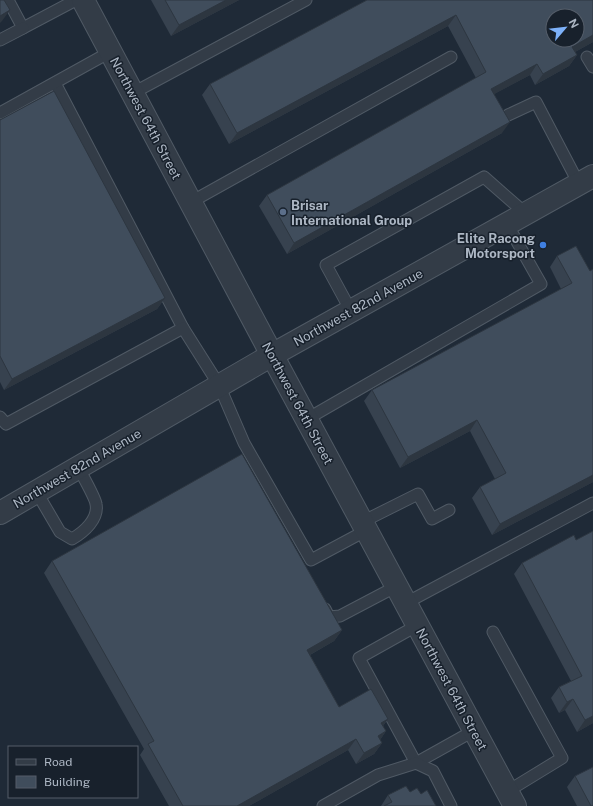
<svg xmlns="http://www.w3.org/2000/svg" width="593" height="806" viewBox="0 0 593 806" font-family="'Public Sans',sans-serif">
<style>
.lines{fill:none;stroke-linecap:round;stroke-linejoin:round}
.lane-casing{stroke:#505a65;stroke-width:13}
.street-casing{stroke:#505a65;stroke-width:24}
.lane{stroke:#333c47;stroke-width:11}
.street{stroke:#333c47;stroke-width:22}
.wall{fill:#37424f}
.shaded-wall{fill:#2d3640}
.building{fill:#404d5c;stroke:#2d3640;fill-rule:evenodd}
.service-dot{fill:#5c6f8a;stroke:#18212c;stroke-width:1.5}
.shop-dot{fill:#3f7fe0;stroke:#18212c;stroke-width:1.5}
.labels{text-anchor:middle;stroke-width:3;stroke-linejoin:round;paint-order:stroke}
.street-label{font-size:13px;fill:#adb7c4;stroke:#18212c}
.poi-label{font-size:13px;font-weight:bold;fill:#adb7c4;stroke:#18212c;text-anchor:start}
</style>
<rect width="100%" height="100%" fill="#1f2a37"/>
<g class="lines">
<defs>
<g id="lane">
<path d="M8,0L23,28L76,0"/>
<path d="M0,40L23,28"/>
<path d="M587,57L593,67"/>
<path d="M55,83L183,328"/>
<path d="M133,93L306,0"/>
<path d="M0,113L110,52"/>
<path d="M508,115L536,102L579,184"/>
<path d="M191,202L451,57"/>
<path d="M351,311L326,265L484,177L525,213"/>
<path d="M0,417L6,424L183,328L219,385L244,443L311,560L367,530"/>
<path d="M307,419L541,284L507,224"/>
<path d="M36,491L60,532L72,539C84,532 99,519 96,504C95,497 82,475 78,467"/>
<path d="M362,522L418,494L432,519L449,510"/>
<path d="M406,603L593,503"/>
<path d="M325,609L329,617L340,616L397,586"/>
<path d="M418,625L359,658L416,763L475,730"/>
<path d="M493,632L562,758L508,791"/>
<path d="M323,806L378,775L416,763L433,771L451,806"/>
</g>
<g id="street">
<path d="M83,0L272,355L515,806"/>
<path d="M0,513L272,355L593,176"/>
</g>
</defs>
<!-- lane casing -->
<use href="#lane" class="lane-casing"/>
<!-- street casing -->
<use href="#street" class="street-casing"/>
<!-- lane -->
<use href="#lane" class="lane"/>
<!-- street -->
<use href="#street" class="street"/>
</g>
<!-- wall -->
<g class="wall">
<path d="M151,0H239L171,36Z"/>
<path d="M367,0H593V42L575,52L577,55L569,66L535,85L530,75L494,94L502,133L287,254L259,206L267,195L476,78L448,26L229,144L202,95L210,84Z"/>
<path d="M0,120L165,298L157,309L4,390L0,382Z"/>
<path d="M576,246L593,482L492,535L472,498L480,487L495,479L470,431L400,468L364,401L372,390L561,289L550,267L557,256Z"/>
<path d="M593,531V723L577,732L565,710L559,713L551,698L559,687L571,681L514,574L522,563L576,540Z"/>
<path d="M52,561L342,630L334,641L310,655L339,707L388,719L383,726L386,731L380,740L382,743L374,754L356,764L348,750L249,806H169L140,755L144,749L44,573Z"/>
<path d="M575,776L593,806H577L567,787Z"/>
<path d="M410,792L421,794L436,806H381L388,795Z"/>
</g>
<!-- shaded-wall -->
<g class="shaded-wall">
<path d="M226,0H239L171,36L179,25Z"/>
<path d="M10,10L2,21L0,23V16Z"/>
<path d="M456,15L448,26L229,144L237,133Z"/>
<path d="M593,35V42L564,58L572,47Z"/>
<path d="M577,55L569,66L535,85L543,74Z"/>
<path d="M537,64L530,75L483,100L491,89Z"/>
<path d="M510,122L502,133L287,254L294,243Z"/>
<path d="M165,298L157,309L4,390L12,379Z"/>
<path d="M477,420L470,431L400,468L408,457Z"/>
<path d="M593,475V482L492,535L500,524Z"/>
<path d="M342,630L334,641L299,661L307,650Z"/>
<path d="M573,699L565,710L559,713L567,702Z"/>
<path d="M593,716V723L577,732L585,720Z"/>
<path d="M388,719L380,730L381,723Z"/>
<path d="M386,731L378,743V736Z"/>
<path d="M356,739L348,750L249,806H237Z"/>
<path d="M382,743L374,754L356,764L364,753Z"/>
</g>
<!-- building -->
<g class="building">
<path d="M0,0H4L10,10L0,16Z"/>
<path d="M165,0H226L179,25Z"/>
<path d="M367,0H593V35L572,47L577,55L543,74L537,64L491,89L510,122L294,243L267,195L486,72L456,15L237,133L210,84ZM553,16H577V40H553Z"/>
<path d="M54,91L165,298L12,379L0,356V120Z"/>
<path d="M576,246L590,271L593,269V475L500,524L480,487L506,473L477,420L408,457L372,390L572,283L557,256Z"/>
<path d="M242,454L342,630L307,650L339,707L371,689L388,719L381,723L386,731L378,736L382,743L364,753L356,739L237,806H183L148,744L154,741L52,561Z"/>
<path d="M593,531V716L585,720L573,699L567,702L559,687L582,676L522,563L574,535L576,540Z"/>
<path d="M593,767V806H591L575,776Z"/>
<path d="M406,786L410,792L417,788L421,794L427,790L436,806H384L392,802L388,795Z"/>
</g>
<!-- markers -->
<circle class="service-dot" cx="283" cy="212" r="4"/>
<circle class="shop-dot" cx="543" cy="245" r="4"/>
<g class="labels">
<!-- street labels -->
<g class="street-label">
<text transform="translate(146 118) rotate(62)" y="5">Northwest 64th Street</text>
<text transform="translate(358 307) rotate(-29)" y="5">Northwest 82nd Avenue</text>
<text transform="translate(298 403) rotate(62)" y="5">Northwest 64th Street</text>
<text transform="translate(77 468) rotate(-30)" y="5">Northwest 82nd Avenue</text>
<text transform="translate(452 689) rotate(62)" y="5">Northwest 64th Street</text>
</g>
<!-- poi labels -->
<g class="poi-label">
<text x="291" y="210">Brisar<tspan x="291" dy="15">International Group</tspan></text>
<text x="535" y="243" text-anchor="end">Elite Racong<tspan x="535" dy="15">Motorsport</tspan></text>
</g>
</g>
<!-- legend -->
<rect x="8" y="746" width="130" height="52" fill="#18212c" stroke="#545d69"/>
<rect x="16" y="759" width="20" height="6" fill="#333c47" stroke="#545d69"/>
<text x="44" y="766" font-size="12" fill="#adb7c4">Road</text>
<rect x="16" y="776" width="20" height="12" fill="#404d5c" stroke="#545d69"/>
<text x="44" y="786" font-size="12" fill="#adb7c4">Building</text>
<!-- north arrow -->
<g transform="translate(565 28) rotate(62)"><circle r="19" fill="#18212c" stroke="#545d69"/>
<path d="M0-3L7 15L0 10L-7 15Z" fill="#7db1f9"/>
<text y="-6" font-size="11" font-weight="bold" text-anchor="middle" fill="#adb7c4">N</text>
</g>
</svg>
